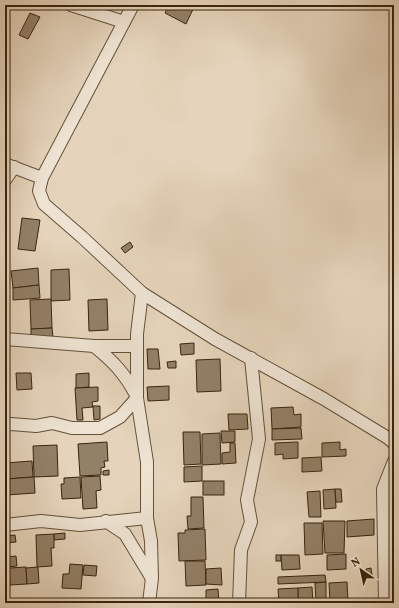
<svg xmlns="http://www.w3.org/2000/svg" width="399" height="608" viewBox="0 0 399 608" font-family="Vollkorn,serif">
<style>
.building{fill:#928067;stroke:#39250d}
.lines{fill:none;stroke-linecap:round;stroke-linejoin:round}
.minor-casing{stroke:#645138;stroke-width:14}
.minor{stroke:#eee3d3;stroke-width:12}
</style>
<rect width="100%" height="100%" fill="#e5d4bb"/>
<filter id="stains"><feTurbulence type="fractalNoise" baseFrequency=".005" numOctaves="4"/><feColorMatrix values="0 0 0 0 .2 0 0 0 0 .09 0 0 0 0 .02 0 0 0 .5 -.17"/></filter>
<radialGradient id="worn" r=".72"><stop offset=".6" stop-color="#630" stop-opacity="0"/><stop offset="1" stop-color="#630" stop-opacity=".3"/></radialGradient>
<!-- building -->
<g class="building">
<path d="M108,5H121L118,10Z"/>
<path d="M169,5H195L186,24L165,13Z"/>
<path d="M30,13L40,17L28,39L19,35Z"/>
<path d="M22,218L40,220L35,251L18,249Z"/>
<path d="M130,242L133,247L125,253L121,248Z"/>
<path d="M38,268L39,285L13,288L11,271Z"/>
<path d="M69,269L70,300L51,301V270Z"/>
<path d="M39,285L40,298L13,300V288Z"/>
<path d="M51,299L52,328L31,329L30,300Z"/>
<path d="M107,299L108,330L89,331L88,300Z"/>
<path d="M52,328L53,337L31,338V329Z"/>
<path d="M194,343V354L181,355L180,344Z"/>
<path d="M147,349H158L160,369H148Z"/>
<path d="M220,359L221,391L197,392L196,360Z"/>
<path d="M176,361V368H168L167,362Z"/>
<path d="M16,373H31L32,389L17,390Z"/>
<path d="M89,373V387L76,388V374Z"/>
<path d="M169,386V400L148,401L147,387Z"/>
<path d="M98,387V401L92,402L93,407L82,408L83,420H77L75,388Z"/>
<path d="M93,406H100V419L94,420Z"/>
<path d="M293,407L294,415L301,414V427L272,429L271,408Z"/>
<path d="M228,414H247L248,429L229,430Z"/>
<path d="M301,428L302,439L272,440V429Z"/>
<path d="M221,431H235V442L222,443Z"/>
<path d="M183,432H200L201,464L184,465Z"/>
<path d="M220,433L221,464L202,465V434Z"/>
<path d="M107,442L108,461H104L105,467L101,468V475L80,476L78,444Z"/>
<path d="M298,442V458L283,459V454L275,455V443Z"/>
<path d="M340,442V450L346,449V456L322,457V443Z"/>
<path d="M230,443H235L236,463L222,464V453L230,452Z"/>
<path d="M57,445L58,476L34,477L33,446Z"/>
<path d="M321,457L322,471L302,472V458Z"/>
<path d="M32,461L33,477L5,479V463Z"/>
<path d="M202,466V481L184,482V467Z"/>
<path d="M109,470V475H103V471Z"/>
<path d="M100,476L101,490L96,491L97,508L83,509L81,477Z"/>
<path d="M34,477L35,493L7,495L6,479Z"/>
<path d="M80,477L81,498L62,499L61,484H64V478Z"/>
<rect x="203" y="481" width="21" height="14"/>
<path d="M335,489L336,508L324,509L323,490Z"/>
<path d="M335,489H341L342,502H336Z"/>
<path d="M320,491L321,517H309L307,492Z"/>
<path d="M387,491H394V520H388Z"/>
<path d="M191,497H203L204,528L188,529L187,516H191Z"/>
<path d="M374,519V535L347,537V521Z"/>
<path d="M323,521H345L344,553H325Z"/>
<path d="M304,523H322L323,554L305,555Z"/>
<path d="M205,529L206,560L179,561L178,533H185V530Z"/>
<path d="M65,533V539L54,540V534Z"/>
<path d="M54,534V548H51L52,566L37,567L36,535Z"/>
<path d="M15,535L16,542L5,543V536Z"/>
<path d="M346,554V569L327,570V555Z"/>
<rect x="276" y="555" width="5" height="6"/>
<path d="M281,555H299L300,569L282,570Z"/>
<path d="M16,556L17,566L6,567V557Z"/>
<path d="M185,561H205L206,585L186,586Z"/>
<path d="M70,564L83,565L81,589L62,588L63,574H69Z"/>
<path d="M84,565L97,566L96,576L83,575Z"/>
<path d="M26,567L27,584L10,585L9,568Z"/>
<path d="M38,567L39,583L27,584L26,568Z"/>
<path d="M8,568L9,585H5V569Z"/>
<path d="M221,568L222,585L206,584V569Z"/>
<path d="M371,568L372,575H366V569Z"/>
<path d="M325,575L326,582L278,584V577Z"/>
<path d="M326,582V603H316L315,583Z"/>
<path d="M347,582L348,602H330L329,583Z"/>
<path d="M312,587L313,603H298V588Z"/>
<path d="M298,588V603H279L278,589Z"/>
<path d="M218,589L219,603H206V590Z"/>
<path d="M101,600V603H87V601Z"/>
</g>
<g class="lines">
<defs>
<g id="minor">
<path d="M71,5L124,22"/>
<path d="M133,5L42,178L39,191L44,204L82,237L142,293L215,339L324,399L388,438L394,443"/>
<path d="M5,164L42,178"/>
<path d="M5,180L14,167"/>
<path d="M142,293L137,334V398L147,462V518L151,541L152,578L149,603"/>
<path d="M5,339L94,346H137"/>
<path d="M94,346C113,361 125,374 136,395"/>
<path d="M5,425L11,424L36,426L52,423L72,428H100L120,417L137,398"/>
<path d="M106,521L125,534L151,577"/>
<path d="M5,525L41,521L80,525L147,518"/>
<path d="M239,603L241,550L251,522L247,500L259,439L251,358"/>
<path d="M385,603L383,489L394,461"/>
</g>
</defs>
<!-- minor casing -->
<use href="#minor" class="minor-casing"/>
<!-- minor -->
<use href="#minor" class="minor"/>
</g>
<!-- margin -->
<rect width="399" height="608" fill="none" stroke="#e5d4bb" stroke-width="20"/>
<rect x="6" y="6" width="387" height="596" fill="none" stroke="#39250d" stroke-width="2"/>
<rect x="10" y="10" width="379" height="588" fill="none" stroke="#39250d"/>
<!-- north arrow -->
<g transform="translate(361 570) rotate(326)" stroke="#eee3d3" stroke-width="3" paint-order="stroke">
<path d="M0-3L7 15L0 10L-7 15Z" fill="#39250d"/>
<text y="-6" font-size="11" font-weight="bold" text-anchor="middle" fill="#39250d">N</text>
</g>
<rect width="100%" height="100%" filter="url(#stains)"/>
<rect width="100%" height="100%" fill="url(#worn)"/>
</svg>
